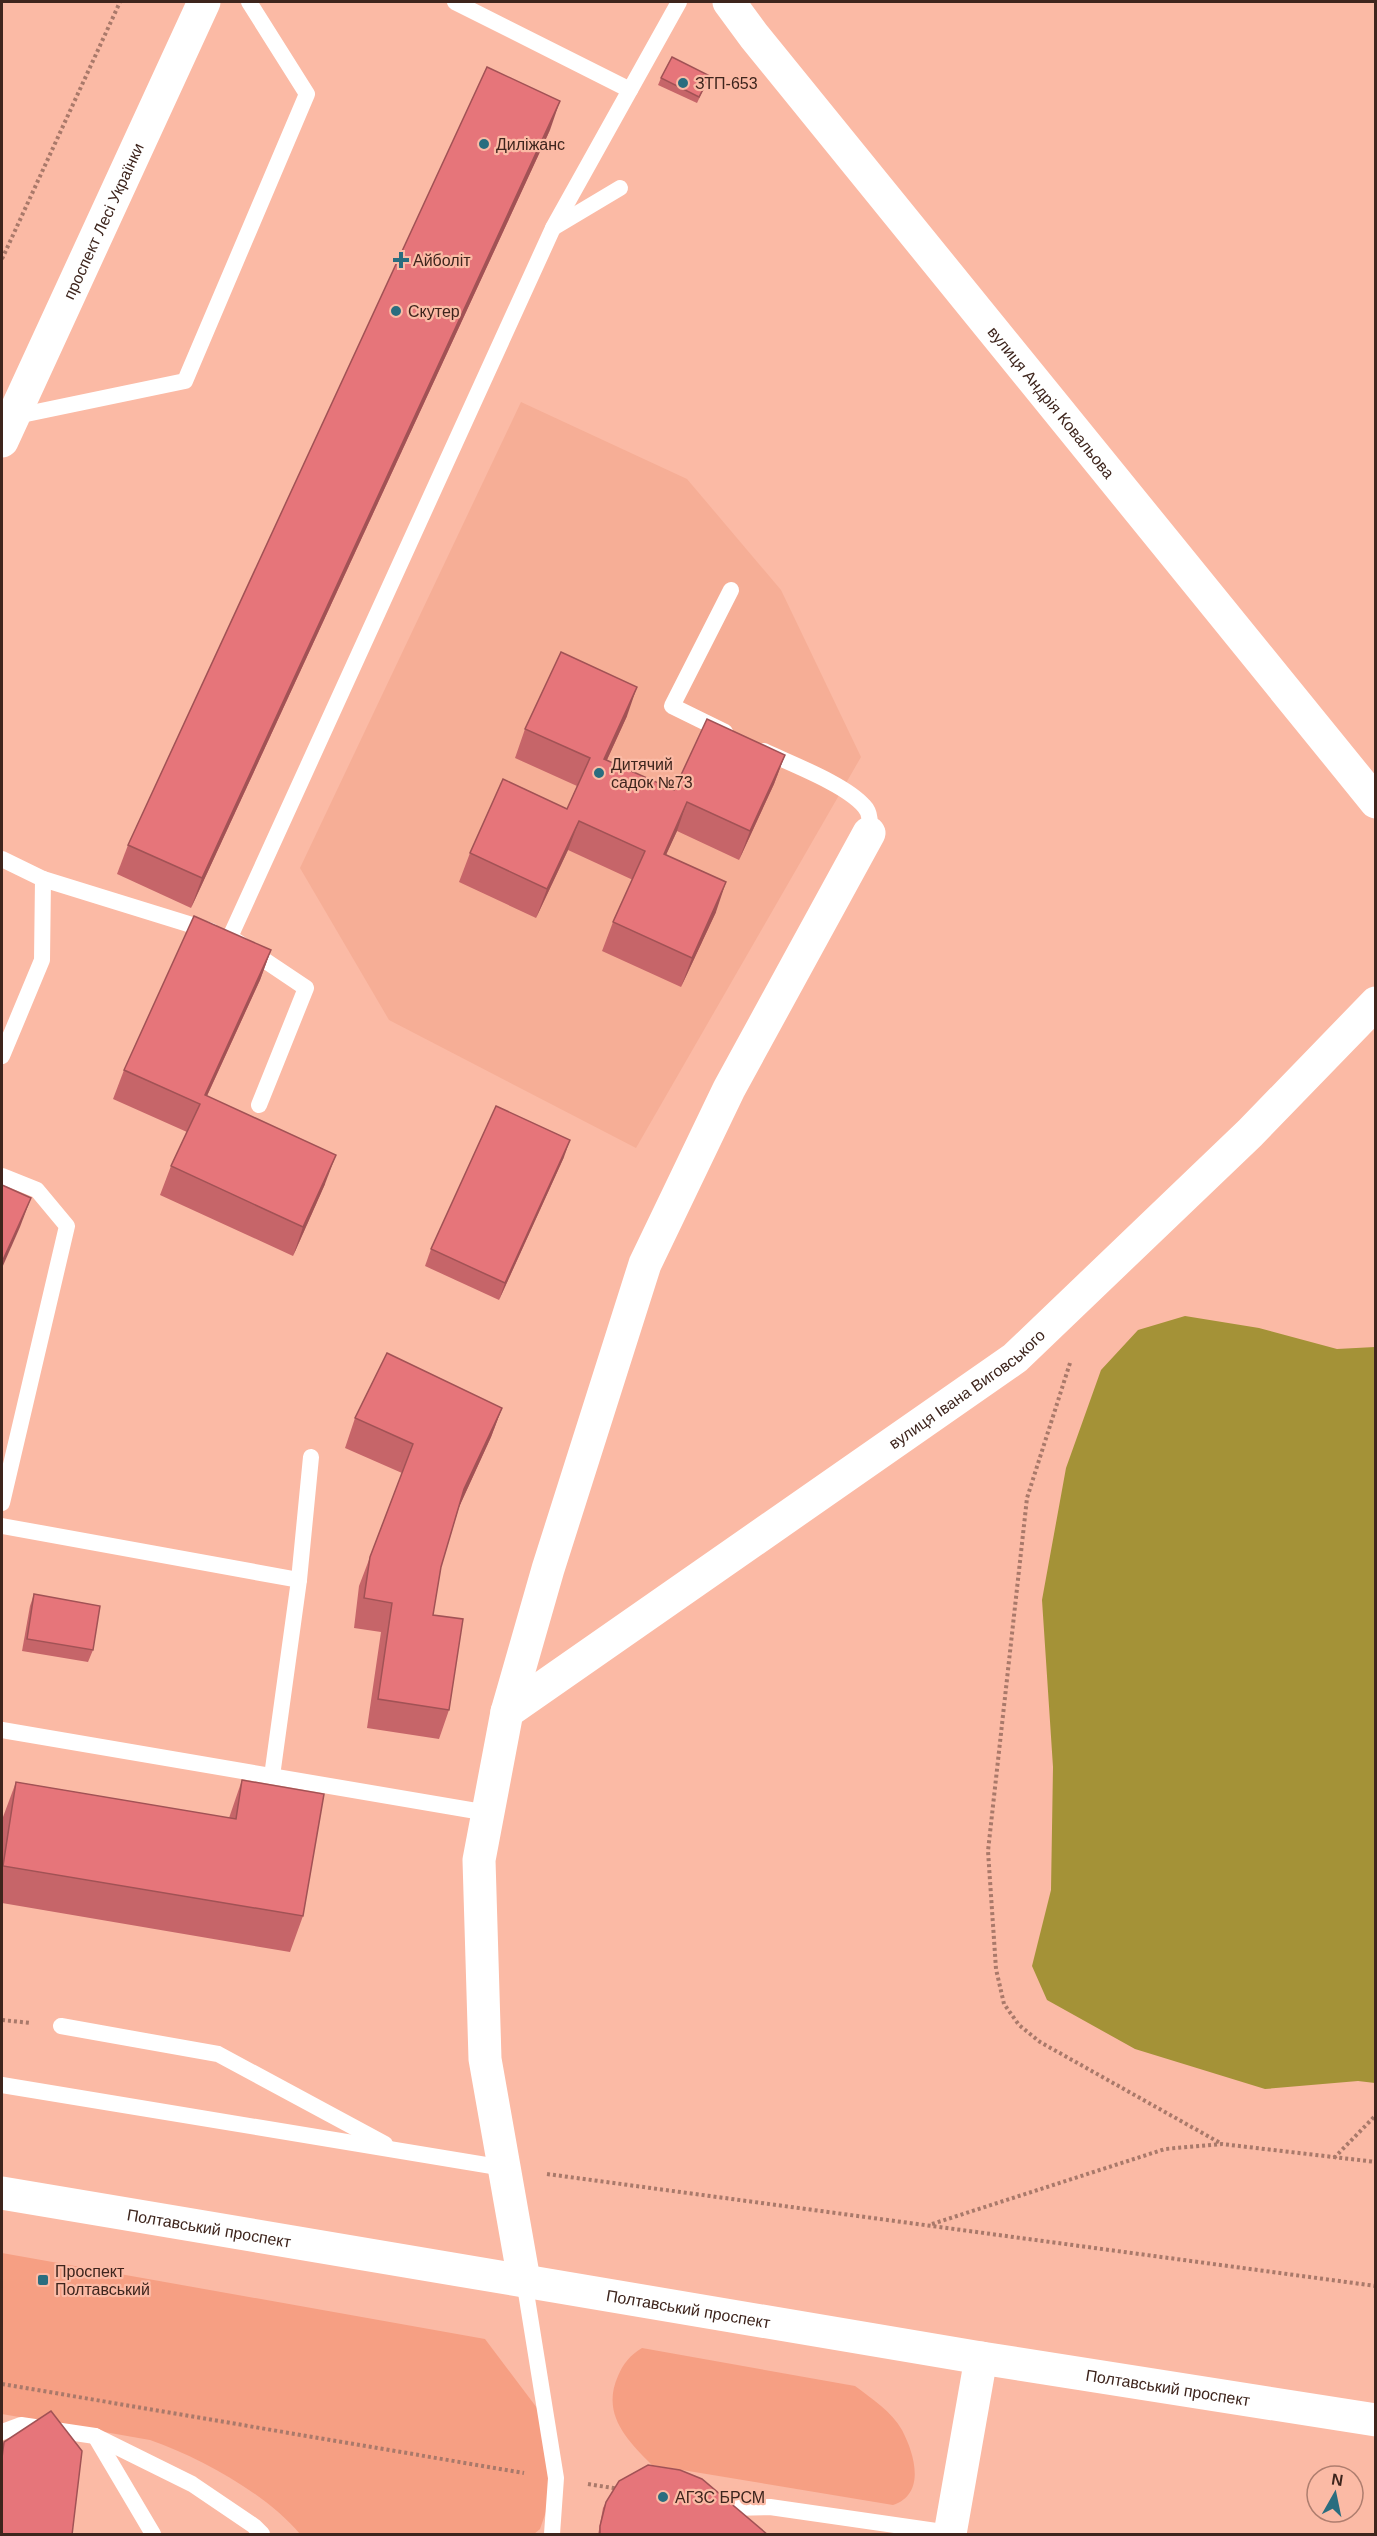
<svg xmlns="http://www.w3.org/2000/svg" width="1377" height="2536" viewBox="0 0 1377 2536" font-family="Helvetica,sans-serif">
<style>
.built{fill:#f6ae96}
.green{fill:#f69f83}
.water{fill:#a49237}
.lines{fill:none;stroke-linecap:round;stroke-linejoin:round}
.path{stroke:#a9796a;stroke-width:4;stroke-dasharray:3 3;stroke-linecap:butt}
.service{stroke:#fff;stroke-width:16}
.minor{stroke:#fff;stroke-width:33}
.tertiary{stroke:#fff;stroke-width:33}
.trunk{stroke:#fff;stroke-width:33}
.wall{fill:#c66569}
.shaded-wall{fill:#a15255}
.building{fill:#e6757a;stroke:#a15255;stroke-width:1.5}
.poi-dot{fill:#2a6d7f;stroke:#fbbaa5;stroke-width:2}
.labels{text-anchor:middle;stroke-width:4.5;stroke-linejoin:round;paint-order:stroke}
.poi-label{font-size:16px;fill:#3e251d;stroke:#fbbaa5;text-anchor:start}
.street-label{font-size:16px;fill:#3e251d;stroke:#fbbaa5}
</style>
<rect width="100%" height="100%" fill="#fbbaa5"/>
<!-- built -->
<path class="built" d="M521,402L687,479L781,590L861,757L636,1148L389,1020L300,868Z"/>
<!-- green -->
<g class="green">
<path d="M2,2253L485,2339L537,2408L553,2462L548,2506L540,2529L534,2534H300C265,2493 201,2458 150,2440L2,2414Z"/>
<path d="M642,2348L855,2386C871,2398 892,2412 902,2430C915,2455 926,2494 893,2505L652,2465C627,2440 601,2414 618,2376C623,2364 630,2355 642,2348Z"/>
</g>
<!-- water -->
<path class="water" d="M1185,1316L1259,1328L1337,1349L1375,1347V2083L1358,2081L1265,2089L1135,2049L1047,2000L1032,1966L1051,1890L1053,1767L1042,1600L1066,1468L1101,1370L1138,1330Z"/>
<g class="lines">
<!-- path -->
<g class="path">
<path d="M2,259L120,2"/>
<path d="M1070,1363L1027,1498L988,1851L996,1969L1004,2004L1019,2025L1040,2042L1222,2144"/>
<path d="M2,2020L31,2023"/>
<path d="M1334,2158L1376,2115"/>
<path d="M547,2174L1376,2286"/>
<path d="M932,2224L1165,2149L1222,2144L1376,2162"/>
<path d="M2,2384L524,2473"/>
<path d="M588,2484L619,2489"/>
</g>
<!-- service -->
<g class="service">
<path d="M455,2L630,90"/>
<path d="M553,228L620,188"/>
<path d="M12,417L185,381L307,94L249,2"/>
<path d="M725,732L672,706L731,590"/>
<path d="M764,751C791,764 845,784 864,806C871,813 870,823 869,833"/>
<path d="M2,859L43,879L42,960L2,1056"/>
<path d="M43,879L211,931"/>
<path d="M259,1105L306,988L230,937L553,228L679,2"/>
<path d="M2,1176L37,1190L67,1226L2,1503"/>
<path d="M2,1526L299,1580"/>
<path d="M2,1730L488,1813"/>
<path d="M272,1776L299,1580L311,1457"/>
<path d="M61,2026L218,2054L385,2144"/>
<path d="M2,2085L504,2168"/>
<path d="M524,2280L556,2478L552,2534"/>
<path d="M2,2432L21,2425L95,2436L192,2484L254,2526L262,2534"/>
<path d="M95,2436L153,2534"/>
<path d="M729,2508L770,2507L950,2533"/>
</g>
<!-- minor -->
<g class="minor">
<path id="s1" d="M729,2L754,36L1376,802"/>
<path id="s2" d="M507,1712L1015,1358L1250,1133L1376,1003"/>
<path d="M524,2280L485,2059L479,1860L507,1712L548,1569L645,1264L729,1089L869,833"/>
<path d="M950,2534L981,2358"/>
</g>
<!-- tertiary -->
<path class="tertiary" id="s3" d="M2,441L204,2"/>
<!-- trunk -->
<path class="trunk" id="s4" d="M2,2193L981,2358L1376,2420"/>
</g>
<!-- wall -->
<g class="wall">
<path d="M710,76L697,103L658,85L661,78Z"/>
<path d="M550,130L191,908L117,874L128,845Z"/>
<path d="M627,716L607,760L674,790L785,755L774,784L739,860L677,831L666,855L716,912L681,987L602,951L613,922L633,880L568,850L536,918L459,882L470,853L567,809L577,786L515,758L525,729Z"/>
<path d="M271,950L260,980L207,1096L325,1184L293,1256L160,1195L171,1166L187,1132L113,1099L124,1070Z"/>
<path d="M564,1157L499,1300L425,1266L431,1249Z"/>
<path d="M502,1408L491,1437L459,1507L441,1567L433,1615L449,1710L439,1739L367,1728L381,1632L354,1628L359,1586L402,1473L345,1448L355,1418Z"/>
<path d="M34,1594L93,1650L88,1662L22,1651L30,1606Z"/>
<path d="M242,1780L303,1916L290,1952L2,1903V1829L3,1817L16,1782L229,1818Z"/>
<path d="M606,2502L768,2535H598L603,2508Z"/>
</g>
<!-- shaded-wall -->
<g class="shaded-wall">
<path d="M560,101L550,130L191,908L202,878Z"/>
<path d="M637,687L627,716L594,788L604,759Z"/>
<path d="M785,755L774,784L739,860L750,831Z"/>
<path d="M687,802L677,831L653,883L664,854Z"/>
<path d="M579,821L568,850L536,918L547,889Z"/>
<path d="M726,882L716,912L681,987L692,958Z"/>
<path d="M271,950L260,980L194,1124L205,1095Z"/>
<path d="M570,1140L564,1157L499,1300L505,1283Z"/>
<path d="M336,1155L325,1184L293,1256L303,1227Z"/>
<path d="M31,1198L20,1227L2,1268V1262Z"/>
<path d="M502,1408L491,1437L454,1518L464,1489Z"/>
</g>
<!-- building -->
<g class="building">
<path d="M672,57L710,76L699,97L661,78Z"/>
<path d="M487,67L560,101L202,878L128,845Z"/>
<path d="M561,652L637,687L604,759L674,790L707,719L785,755L750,831L687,802L664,854L726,882L692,958L613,922L645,851L579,821L547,889L470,853L503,779L567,809L590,758L525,729Z"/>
<path d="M194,916L271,950L205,1095L336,1155L303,1227L171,1166L200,1104L124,1070Z"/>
<path d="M496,1106L570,1140L505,1283L431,1249Z"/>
<path d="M2,1185L31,1198L2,1262Z"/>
<path d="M387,1353L502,1408L464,1489L441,1567L433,1615L463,1619L449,1710L378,1699L392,1603L364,1598L370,1557L413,1444L355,1418Z"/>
<path d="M34,1594L100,1606L93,1650L27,1639Z"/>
<path d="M242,1780L324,1794L303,1916L3,1866L16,1782L236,1819Z"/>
<path d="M51,2411L82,2451L72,2535H2V2458L4,2442Z"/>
<path d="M648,2465L680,2470L702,2479L768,2535H600V2526L606,2502L619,2481Z"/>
</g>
<!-- markers -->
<g class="poi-dot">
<circle cx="683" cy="83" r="6"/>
<circle cx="484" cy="144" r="6"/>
<path d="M398 251h6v6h6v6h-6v6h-6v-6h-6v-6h6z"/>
<circle cx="396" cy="311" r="6"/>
<circle cx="599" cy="773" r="6"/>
<rect x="37" y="2274" width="12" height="12" rx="3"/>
<circle cx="663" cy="2497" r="6"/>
</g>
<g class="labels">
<!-- poi labels -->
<g class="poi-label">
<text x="695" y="89">ЗТП-653</text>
<text x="496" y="150">Диліжанс</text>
<text x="413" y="266">Айболіт</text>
<text x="408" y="317">Скутер</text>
<text x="611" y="770">Дитячий<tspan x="611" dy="18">садок №73</tspan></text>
<text x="55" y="2277">Проспект<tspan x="55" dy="18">Полтавський</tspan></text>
<text x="675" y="2503">АГЗС БРСМ</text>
</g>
<!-- street labels -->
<g class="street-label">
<text dy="6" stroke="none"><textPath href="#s3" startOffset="242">проспект Лесі Українки</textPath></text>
<text dy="6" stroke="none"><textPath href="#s1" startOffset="514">вулиця Андрія Ковальова</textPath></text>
<text dy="6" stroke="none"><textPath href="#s2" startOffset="562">вулиця Івана Виговського</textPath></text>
<text dy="6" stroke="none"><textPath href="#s4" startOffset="210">Полтавський проспект</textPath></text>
<text dy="6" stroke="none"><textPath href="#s4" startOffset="696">Полтавський проспект</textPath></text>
<text dy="6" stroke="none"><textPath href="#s4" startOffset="1182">Полтавський проспект</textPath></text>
</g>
</g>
<!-- border -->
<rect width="1377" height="2536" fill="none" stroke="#3e251d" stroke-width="6"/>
<!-- north arrow -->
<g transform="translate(1335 2494) rotate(9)"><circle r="28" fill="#fbbaa5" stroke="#af7e6f" stroke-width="1.5"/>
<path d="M0-4.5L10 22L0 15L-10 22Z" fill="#2a6d7f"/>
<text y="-9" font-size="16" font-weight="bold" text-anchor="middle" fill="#3e251d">N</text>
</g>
</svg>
